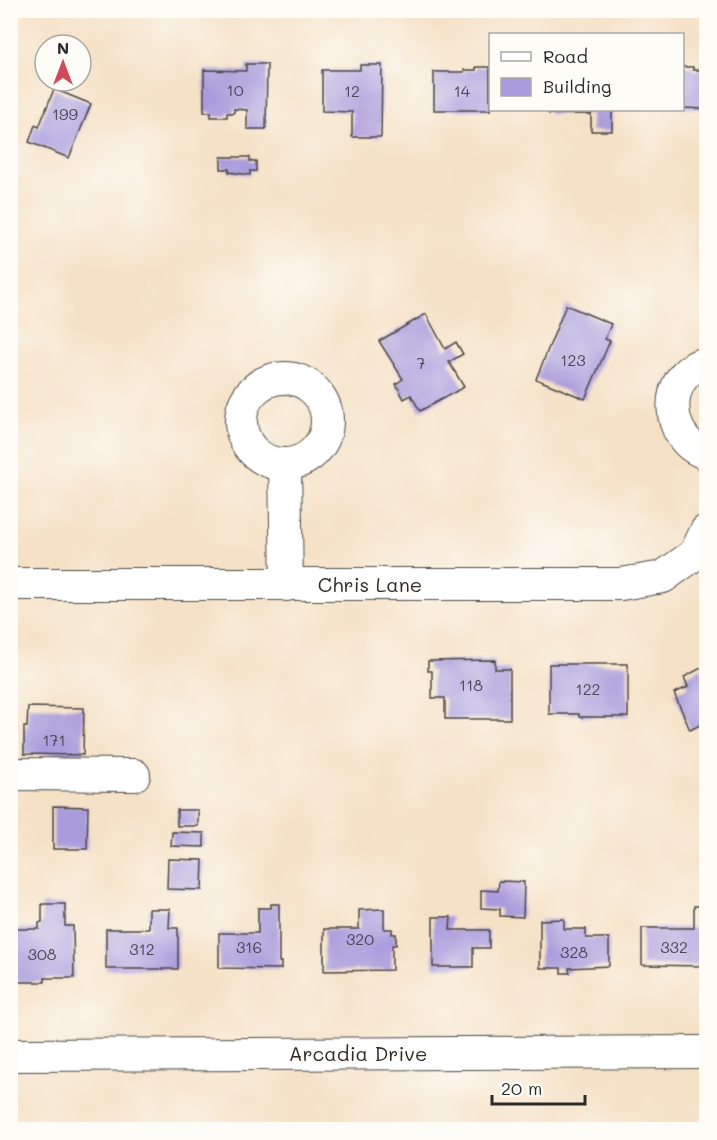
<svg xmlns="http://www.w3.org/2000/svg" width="717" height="1140" viewBox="0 0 717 1140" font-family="Mali,sans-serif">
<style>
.building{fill:#aa9cdc}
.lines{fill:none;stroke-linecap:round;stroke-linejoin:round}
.street-casing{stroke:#494642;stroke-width:34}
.street{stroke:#fff;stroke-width:32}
.labels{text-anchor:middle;stroke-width:4.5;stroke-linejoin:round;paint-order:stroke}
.number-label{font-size:16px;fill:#4b4757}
.street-label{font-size:20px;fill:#2b2b2b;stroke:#fdfcf7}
</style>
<rect width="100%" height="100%" fill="#fdfcf7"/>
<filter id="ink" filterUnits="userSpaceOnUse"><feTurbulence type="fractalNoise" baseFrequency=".0167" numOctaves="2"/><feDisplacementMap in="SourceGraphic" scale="12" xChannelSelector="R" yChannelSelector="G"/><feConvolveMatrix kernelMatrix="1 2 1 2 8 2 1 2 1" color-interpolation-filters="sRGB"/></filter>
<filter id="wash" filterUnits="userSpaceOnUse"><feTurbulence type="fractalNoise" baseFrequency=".008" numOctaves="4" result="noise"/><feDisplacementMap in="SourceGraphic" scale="24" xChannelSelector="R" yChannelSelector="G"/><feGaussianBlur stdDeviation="1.35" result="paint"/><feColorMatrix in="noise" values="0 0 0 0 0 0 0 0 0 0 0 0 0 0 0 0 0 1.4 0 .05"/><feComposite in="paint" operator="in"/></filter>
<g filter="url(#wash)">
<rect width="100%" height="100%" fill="#f5e1c6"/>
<g id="blocks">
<!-- building -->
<g class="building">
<path d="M246,64H267L266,129H247V110L234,109V113H227V117H211V112H204V70L246,71Z"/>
<path d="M360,65H382L381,137H352V112L322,111V70H360Z"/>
<path d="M476,67H490V110H434V72H464V70H476Z"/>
<path d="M682,67H693V70H706V109L682,108Z"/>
<path d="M54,89L91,104L69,158L29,142L35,125L39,127Z"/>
<path d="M549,110H612V131H591V114H549Z"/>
<path d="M221,157H250V161H256V171H250V175L229,172V169H221Z"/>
<path d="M566,305L611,324L605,339L610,341L585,399L536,379Z"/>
<path d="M426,314L445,349L456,342L463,354L449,362L464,387L420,411L411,395L404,399L396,384L403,379L379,341Z"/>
<path d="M495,660V669H510V719H445V698H432V671H428V661Z"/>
<path d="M549,664H628V717H579V714H549Z"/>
<path d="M701,668L704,674L706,672V722L690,730L674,693L688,687L684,677Z"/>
<path d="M28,707L84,708L83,755L24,754V727H27Z"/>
<path d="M53,806L88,807L87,849H53Z"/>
<rect x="177" y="810" width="21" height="16"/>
<path d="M172,832L204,833V847L171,846Z"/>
<path d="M168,859L203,860L202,890L167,889Z"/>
<path d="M499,881L524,882L523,917L500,916V909L481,908V890L498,891Z"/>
<path d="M42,904H65V926H73L74,978H45V982H17V979H10V929H39V923L42,922Z"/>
<path d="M271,904H279V962H281V969L219,968V933H258V908H271Z"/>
<path d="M694,906H706V966L642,965V928H694Z"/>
<path d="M149,909H170L169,928H178V969H106V929H149Z"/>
<path d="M384,909V929H392V934H396V945H392V970L324,971V929H359V910Z"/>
<path d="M433,917H451L450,930H489V948H473V967H433Z"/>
<path d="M564,919V929H586V938H609V966L569,968L570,973H561V968H540V920Z"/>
</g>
</g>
</g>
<g filter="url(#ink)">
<use href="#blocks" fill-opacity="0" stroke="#494642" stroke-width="1.5"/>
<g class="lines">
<defs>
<g id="street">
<path d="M706,363C661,373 664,441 706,453"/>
<circle cx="284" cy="421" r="43"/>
<path d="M285,465L287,585"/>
<path d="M10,584H621L663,577L695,554L706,531"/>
<path d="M10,774L134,775"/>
<path d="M10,1055L706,1052"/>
</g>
</defs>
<!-- street casing -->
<use href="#street" class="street-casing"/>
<!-- street -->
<use href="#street" class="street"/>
</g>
</g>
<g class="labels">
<!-- number labels -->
<g class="number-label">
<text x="235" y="96">10</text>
<text x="352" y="97">12</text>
<text x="462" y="97">14</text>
<text x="65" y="120">199</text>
<text x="573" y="366">123</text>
<text x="421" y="369">7</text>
<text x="471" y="691">118</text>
<text x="588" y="695">122</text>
<text x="54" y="746">171</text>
<text x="360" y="945">320</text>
<text x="249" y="953">316</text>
<text x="674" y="953">332</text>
<text x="142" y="955">312</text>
<text x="574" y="958">328</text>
<text x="42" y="960">308</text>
</g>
<!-- street labels -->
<g class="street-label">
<text x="370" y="592">Chris Lane</text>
<text x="358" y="1061">Arcadia Drive</text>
</g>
</g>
<!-- margin -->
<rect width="717" height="1140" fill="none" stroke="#fdfcf7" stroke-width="36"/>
<!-- legend -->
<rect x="489" y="33" width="195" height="78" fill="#fdfcf7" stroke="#a9a8a5" stroke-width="1.5"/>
<rect x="501" y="52" width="30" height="9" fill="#ffffff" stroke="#a9a8a5" stroke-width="1.5"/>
<text x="543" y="63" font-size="18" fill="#2b2b2b">Road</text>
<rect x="501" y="78" width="30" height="18" fill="#aa9cdc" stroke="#a9a8a5" stroke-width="1.5"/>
<text x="543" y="93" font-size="18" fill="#2b2b2b">Building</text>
<!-- north arrow -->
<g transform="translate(63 63)"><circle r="28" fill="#fdfcf7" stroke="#a9a8a5" stroke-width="1.5"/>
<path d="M0-4.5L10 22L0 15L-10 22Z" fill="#d1495b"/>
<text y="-9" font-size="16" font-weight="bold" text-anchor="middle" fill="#2b2b2b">N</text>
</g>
<!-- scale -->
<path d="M492 1095v9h93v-9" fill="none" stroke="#2b2b2b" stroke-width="3"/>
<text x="501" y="1095" font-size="18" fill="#2b2b2b" stroke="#fdfcf7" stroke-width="4.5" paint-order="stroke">20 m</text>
</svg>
